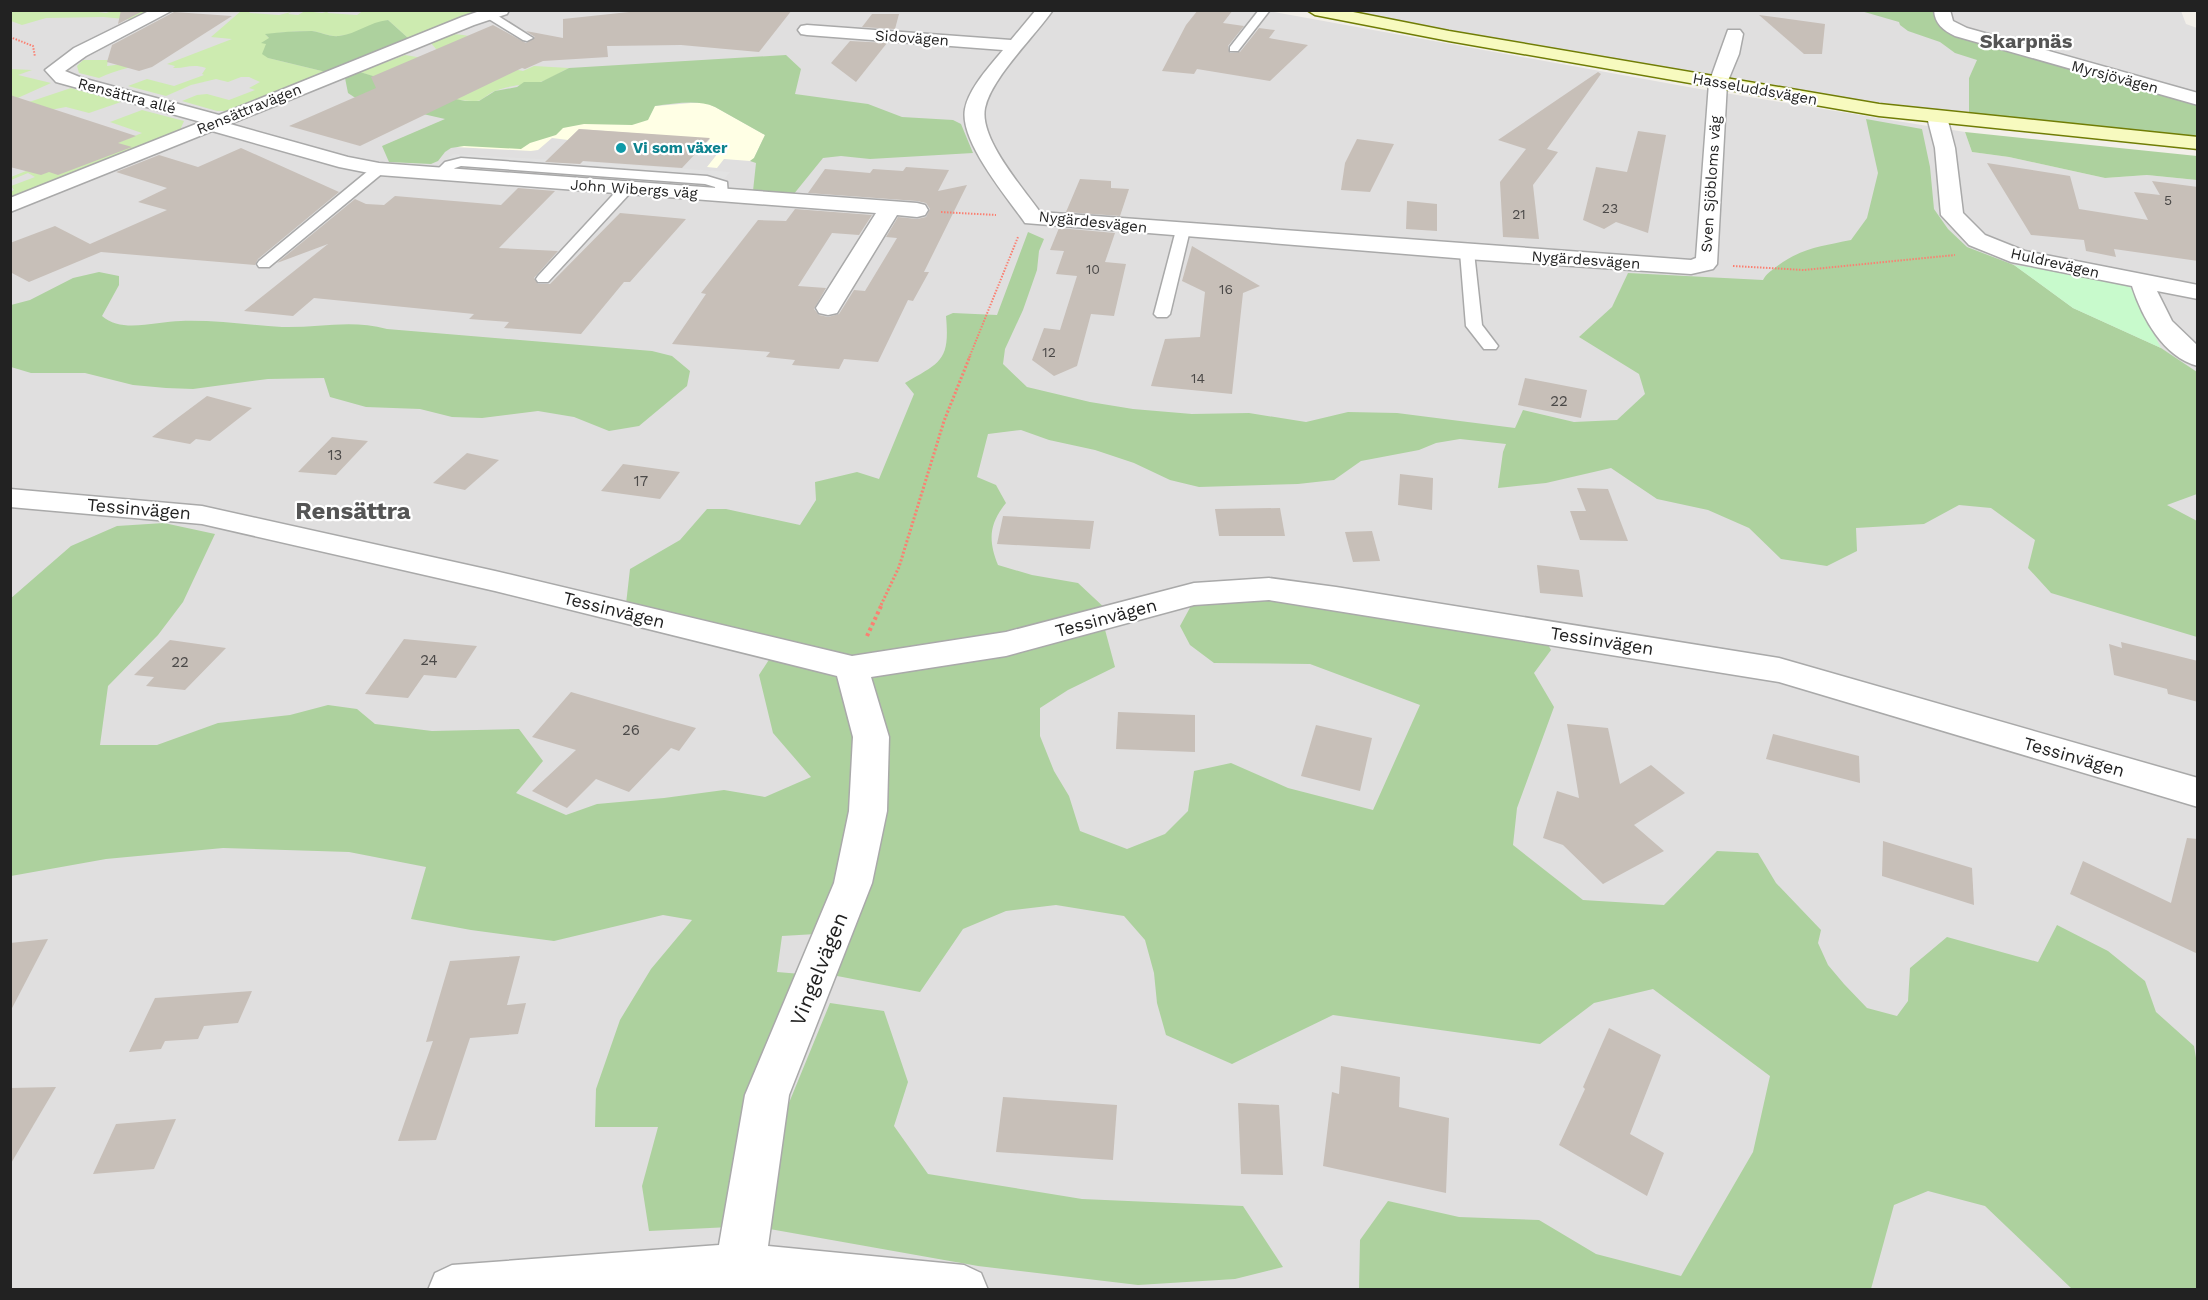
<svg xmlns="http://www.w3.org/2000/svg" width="2208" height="1300" viewBox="0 0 2208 1300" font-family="'Work Sans',sans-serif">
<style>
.residential{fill:#e0dfdf}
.education{fill:#ffffe5}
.grass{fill:#cdebb0}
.forest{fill:#add19e}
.park{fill:#c8facc}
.parking{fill:#e2e2e2}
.building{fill:#c7bfb8}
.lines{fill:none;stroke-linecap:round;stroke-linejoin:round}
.lane-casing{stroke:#a9a9a9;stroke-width:3}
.street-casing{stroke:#a9a9a9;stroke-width:3}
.secondary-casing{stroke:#707d05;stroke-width:3}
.path-far2{stroke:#fa8072;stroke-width:2;stroke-dasharray:1.5 1.5;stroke-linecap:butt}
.path-far1{stroke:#fa8072;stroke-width:3;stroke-dasharray:2 2;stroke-linecap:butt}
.path{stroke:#fa8072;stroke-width:4;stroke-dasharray:3 3;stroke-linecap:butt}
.lane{fill:#fff;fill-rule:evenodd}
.street{fill:#fff;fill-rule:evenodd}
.secondary{fill:#f7fabf;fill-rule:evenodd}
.culture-dot{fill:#0f9aa8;stroke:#fff;stroke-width:2}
.labels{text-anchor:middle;stroke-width:4.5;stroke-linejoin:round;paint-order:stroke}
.far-number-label{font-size:14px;fill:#4b4948}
.far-street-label{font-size:15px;fill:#222;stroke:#fff}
.far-culture-label{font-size:15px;font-weight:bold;fill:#0d838f;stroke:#fff;text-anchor:start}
.number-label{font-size:15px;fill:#4b4948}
.street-label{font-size:18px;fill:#222;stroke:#fff}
.far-district-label{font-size:20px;font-weight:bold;fill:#555;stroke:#fff}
.near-street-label{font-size:21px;fill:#222;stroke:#fff}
.district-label{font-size:24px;font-weight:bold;fill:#555;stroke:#fff}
</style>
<rect width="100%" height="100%" fill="#f2efe9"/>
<!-- residential -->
<g class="residential">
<path d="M10,11H1268L1694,88L1965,132L1972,152L2009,157L2105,178L2147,175L2197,180V1289H11Z"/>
<path d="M1348,11H2181L2186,24L2197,28V102L1978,61L1969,78V114L1864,102L1407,24Z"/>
</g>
<!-- education -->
<path class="education" d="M691,103H706L715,107L765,135L754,158L750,161L724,159L717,168L707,167L718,153L699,151L710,139L579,129L568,140L552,138L538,150L531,151L455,147L633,108Z"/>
<!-- grass -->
<g class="grass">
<path d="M11,10H83L106,13L112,11H157L136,20L103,17L46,18L22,25L11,21Z"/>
<path d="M364,10L482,11L408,38L388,20C372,26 356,34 339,36C329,37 321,32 312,31C296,31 281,32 266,35L269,38L268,58L326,72L227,111H217L182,101L197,95L207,94L229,100L255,90L249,88L260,82L249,77H241L228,82L216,79L191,85L166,96L128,86L147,79L174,86L204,75L202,74L206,68C191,63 185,69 173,68L175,66L167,64L232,39L211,37L241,11H252L249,13L279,15L291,12L288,14L298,15L305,11L322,13L330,11L327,13L357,15Z"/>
<path d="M453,34C486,36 497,47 518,70L523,71L534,66L569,68C560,72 549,80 540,82C525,85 510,85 495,91C488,93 483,101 476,101C444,102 391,82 360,72L405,55L417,57L456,54L436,49L431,43Z"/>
<path d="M83,60H108L107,66L155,60C135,67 117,69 99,78L79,73L77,66Z"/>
<path d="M11,69L32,70L18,75L51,83L11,101Z"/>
<path d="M71,88L121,102L89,113L66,107L50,110L112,145L142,133L110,122L142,110L184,121L180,130L11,200V192L14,190L11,186L35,177L28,173L11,180V177L26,171L11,108Z"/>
</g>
<!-- forest -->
<g class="forest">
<path d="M1861,11H1933C1939,33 1965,38 1984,45L2197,102V136L1969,114V78L1977,60L1955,53L1940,42L1908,31L1900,25L1899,22Z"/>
<path d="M388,20L408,38L331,71L326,72L268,58L262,54L266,44L261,43L269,38L265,34C281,32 296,31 312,31C321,32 329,37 339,36C357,34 369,22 388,20Z"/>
<path d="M786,55L801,69L795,94L868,104L902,117L953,120L961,124L973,153L870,159L841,156L823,158L793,195L753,191L756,163L750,161L754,158L765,135L715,107C697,99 674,104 655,106L648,120L632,125L584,124L563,128L556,135L530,143L521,149L464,146L451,148L445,152L438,161L431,164L389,162L382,146L445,119L357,99L348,93L345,78L360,72L428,93L465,101H479L495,91L517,87L524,82H541L569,68Z"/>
<path d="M1866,119L1922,129L1930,167L1934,209L1948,229L1967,247L2014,265L2073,308L2161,348L2197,372V494L2167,505L2197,521V637L2051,593L2028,568L2035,540L1991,508L1959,505L1924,524L1856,528L1857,551L1827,566L1781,559L1749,528L1708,510L1657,499L1611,468L1546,483L1498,488L1503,452L1506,444L1460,439L1436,443L1419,450L1361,461L1334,480L1298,484L1199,487L1170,480L1134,463L1095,450L1049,440L1021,430L988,434L977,477L996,485L1006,503C989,524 988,540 998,565L1032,575L1078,583L1108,611L1001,640L864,660L626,604L630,569L680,540L707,509H726L800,525L816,500L815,482L857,472L879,479L914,394L905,383C941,362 950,361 946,316L953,313L997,315L1028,232L1044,239L1039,251L1037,270L1023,310L1005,349L1003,364L1027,387L1090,402L1133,409L1192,414L1249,413L1306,422L1348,412L1397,413L1515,428L1523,410L1574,422L1617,420L1645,394L1639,374L1579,337L1612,307L1628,273L1763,280C1766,274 1771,271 1776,267C1801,248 1822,246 1851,240L1867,218L1878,173Z"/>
<path d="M1965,132L2197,156V180L2147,175L2105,178L2009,157L1972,152Z"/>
<path d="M99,272L119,276V285L102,316C122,334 157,321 181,321C215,320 249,325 282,327C318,328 351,319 387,329L652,351L672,356L690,371L687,386L639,426L609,431L574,417L538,411L482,418L452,417L420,409L366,407L330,397L324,378L268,379L193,389L166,388L133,385L85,373H31L11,367V305L30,300L73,278Z"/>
<path d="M164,523L215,534L183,602L158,635L108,686L100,745H157L218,723L290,715L328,705L357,709L375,724L432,731L519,729L543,761L516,793L566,815L597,804L664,798L724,790L765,797L811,777L773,733L759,675L772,655L844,673L862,738L843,883L816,934L782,936L777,972L801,974L730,1227L649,1231L642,1186L658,1127H595L596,1089L620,1020L651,969L692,920L663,915L554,941L471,930L411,919L426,867L349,852L223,848L106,859L11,876L10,599L71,546L117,526Z"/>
<path d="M1274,595L1546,641L1551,650L1534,673L1554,707L1517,808L1513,845L1583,900L1664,905L1717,851L1758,853L1776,883L1821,930L1818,943L1828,965L1844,984L1867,1008L1897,1016L1908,1001L1910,968L1947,937L2038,962L2057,925L2108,951L2145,981L2156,1012L2194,1046L2198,1070L2197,1289H2072L1985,1206L1928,1191L1894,1205L1871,1289H1359L1360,1240L1388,1201L1459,1217L1539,1220L1596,1254L1681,1276L1753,1152L1770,1076L1653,989L1594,1003L1540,1044L1333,1015L1232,1064L1166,1035L1157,1003L1154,973L1145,940L1124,916L1056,905L1006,911L963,929L920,992L832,975L867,883L862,673L1104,626L1115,667L1068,690L1040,708V736L1054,771L1069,796L1080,831L1127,849L1165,834L1188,811L1194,771L1231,763L1288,788L1373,810L1420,705L1310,664L1214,663L1190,645L1180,626L1192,604Z"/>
<path d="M830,1003L884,1011L908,1082L894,1126L928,1174L1082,1199L1243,1206L1283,1267L1235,1279L1138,1285L978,1266L764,1228L784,1115Z"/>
</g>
<!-- park -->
<path class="park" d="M2014,265L2054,270L2123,283L2131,288L2161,348L2073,308Z"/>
<!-- parking -->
<path class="parking" d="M453,154L587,162L730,172L720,184L440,166Z"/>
<!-- building -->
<g class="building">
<path d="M121,10H145L118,24Z"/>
<path d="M648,10H792L759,52L681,45L607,46L608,57L543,61L525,69L522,68L360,146L289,126L376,88L371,77L493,25L526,43L535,37L526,31L563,38V19Z"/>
<path d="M1198,10H1233L1223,23L1244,26L1228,46L1230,53L1240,52L1259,28L1275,30L1269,38L1308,45L1270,81L1197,69L1194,74L1162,71L1186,25Z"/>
<path d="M174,12L232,16L152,67L139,71L107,62L112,45Z"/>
<path d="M872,14H899L895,29L862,27Z"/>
<path d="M1759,15L1825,24L1822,54H1804Z"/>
<path d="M850,41L887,43L856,82L831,63Z"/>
<path d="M1598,72L1601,74L1547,149L1558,152L1533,185L1539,239L1503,237L1500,182L1526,149L1498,140Z"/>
<path d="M10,95L136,136L118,143L132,147L58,175L49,172L41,175L10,167Z"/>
<path d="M579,129L710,138L682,168L583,161L580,164L545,162Z"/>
<path d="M1638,131L1666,135L1648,233L1616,222L1604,229L1583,220L1596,167L1627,172Z"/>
<path d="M1357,139L1394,144L1370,192L1341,190L1345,163Z"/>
<path d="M241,148L339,192L258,259L255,265L101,252L29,282L10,272V243L55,226L90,244L167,210L138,202L167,188L116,172L159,155L198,167Z"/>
<path d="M1987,163L2070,176L2079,209L2148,220L2134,192L2160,195L2152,181L2198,187V261L2114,249L2116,257L2086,251L2084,240L2031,235Z"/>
<path d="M906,167L949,170L938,191L967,185L924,272H929L913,301L908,300L878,362L844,359L839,369L792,365L795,360L766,357L770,352L672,344L706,294L701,293L758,220L786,221L795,209L872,215L859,235L832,233L798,286L826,288L814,309L819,315L828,317L839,314L854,290L865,291L897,238L886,237L898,217L917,219L926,217L930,209L926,203L917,201L808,193L825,169L870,173L873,169L903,171Z"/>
<path d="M1080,179L1111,181V188L1129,189L1120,216L1066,212Z"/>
<path d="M518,188L555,191L499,248L558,251L534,278L538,284H550L620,213L686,219L630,282H624L581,334L504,328L509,322L469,319L474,314L314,298L293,316L244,311L328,244L277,263L355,199L366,204L384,205L395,196L501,205Z"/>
<path d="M1407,201L1437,204V231L1406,229Z"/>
<path d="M1059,228L1115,233L1105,262L1126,264L1114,316L1091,314L1077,366L1054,376L1032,360L1044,328L1060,330L1077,276L1056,274L1064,251L1050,250Z"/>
<path d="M1192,246L1260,286L1243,293L1232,394L1151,386L1165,339L1200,337L1205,292L1182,281Z"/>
<path d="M1525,378L1587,390L1581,418L1518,405Z"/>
<path d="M207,396L252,408L210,441L196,439L190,444L152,437Z"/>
<path d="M332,437L368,441L336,475L298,472Z"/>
<path d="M467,453L499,460L465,490L433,483Z"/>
<path d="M623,464L680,472L660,499L601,491Z"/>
<path d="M1400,474L1433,478L1432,510L1398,505Z"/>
<path d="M1577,488L1608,489L1628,541L1580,540L1570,511H1586Z"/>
<path d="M1280,508L1285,536H1219L1215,509Z"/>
<path d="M1003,516L1094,521L1090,549L997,544Z"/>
<path d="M1372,531L1380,561L1353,562L1345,532Z"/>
<path d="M1537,565L1579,570L1583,597L1540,593Z"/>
<path d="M404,639L477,646L456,678L424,675L408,698L365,694Z"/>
<path d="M170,640L226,648L185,690L146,686L154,677L134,675Z"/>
<path d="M2121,642L2198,661V702L2168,694L2167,689L2114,675L2109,644L2122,648Z"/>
<path d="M571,692L667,720L696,728L679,751L671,748L629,792L596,779L567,808L532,791L576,750L532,737Z"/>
<path d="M1118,712L1195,715V752L1116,749Z"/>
<path d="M1567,724L1608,728L1620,784L1651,765L1685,793L1634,825L1664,851L1603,884L1563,845L1543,838L1557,791L1579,798Z"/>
<path d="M1316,725L1372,738L1360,791L1301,776Z"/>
<path d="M1773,734L1859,756L1860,783L1766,759Z"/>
<path d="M2187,838L2198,839V954L2070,894L2083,861L2171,903Z"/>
<path d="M1883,841L1972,868L1974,905L1882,876Z"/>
<path d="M48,939L10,1012V943Z"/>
<path d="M520,956L507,1005L526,1003L518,1034L470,1038L436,1140L398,1141L433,1041L426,1042L450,961Z"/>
<path d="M252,991L238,1023L204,1026L198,1039L165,1041L161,1049L129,1052L155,998Z"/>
<path d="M1609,1028L1661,1055L1630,1134L1664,1153L1647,1196L1559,1145L1585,1089L1583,1087Z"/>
<path d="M1341,1066L1400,1077L1399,1107L1449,1118L1446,1193L1323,1166L1332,1092L1339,1094Z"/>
<path d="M56,1087L10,1165V1088Z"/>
<path d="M1003,1097L1117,1105L1113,1160L996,1152Z"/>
<path d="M1238,1103L1279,1105L1283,1175L1241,1174Z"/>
<path d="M176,1119L154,1169L93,1174L116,1124Z"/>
</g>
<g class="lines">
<defs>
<g id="lane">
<path d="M1259,10H1270L1238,51H1230V47Z"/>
<path d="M488,11L492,12L533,38L527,41L523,40L484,16V12Z"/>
<path d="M461,158L707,176L727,182L728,196L721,200L716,199L715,187L705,184L461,166L455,168L445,177H435L433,174L445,162Z"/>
<path d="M379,165L384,166L386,169L384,172L269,267H259L257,264L259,261L374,166Z"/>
<path d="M627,184L634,188L632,191L548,282H538L536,279L538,276L622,185Z"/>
<path d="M1183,226L1190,230L1170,314L1167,317H1157L1154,314L1176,230Z"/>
<path d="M1467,248L1474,252L1482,325L1498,346L1496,349H1484L1466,326L1460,252Z"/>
</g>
<g id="street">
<path d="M151,10H173L86,56L65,71L82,78L219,115L462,17L483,10H509L507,14L474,25L230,124L348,157L379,163L917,203L925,205L928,210L925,215L917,217L897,215L840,308L837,313L828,315L819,313L816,308L876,213L379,175L339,167L212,131L10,212V198L201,122L56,82L45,70L74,48Z"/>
<path d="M1036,10H1053C1035,36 991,78 985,108C979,139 1023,188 1040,212L1691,260L1696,258L1709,83L1728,30H1740L1743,34L1739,54L1727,83L1717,264L1713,269L1691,274L1467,259L1025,223C1007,197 959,141 965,109C969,88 990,66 1003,50L807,35L801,34L798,30L801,26L807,25L1011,40Z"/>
<path d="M1934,10H1950L1953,21L1967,28L2198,93V105L1955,36C1943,30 1935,24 1934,10Z"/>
<path d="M1937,111L1944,113L1947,117L1955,148L1963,213L1985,235L2025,251L2198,285V299L2157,291L2172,321L2198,346V366C2163,357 2142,317 2132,286L2011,262L1969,245L1941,215L1935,148L1927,117L1930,113Z"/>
<path d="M10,489L202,506L495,571L852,656L1006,632L1194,583L1269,578L1336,587L1779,658L2198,778V807L1779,682L1269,600L1194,605L1006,656L871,677L889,737L887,811L872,883L789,1095L768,1246L964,1265L981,1273L988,1290H428L435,1273L452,1265L719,1245L745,1095L834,883L849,811L853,737L837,676L495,591L202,524L10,507Z"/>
</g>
<path id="secondary" d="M1307,10H1343L1449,31L1879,104L2198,137V149L1879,116L1449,41L1315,15Z"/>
</defs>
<!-- lane casing -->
<use href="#lane" class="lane-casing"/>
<!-- street casing -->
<use href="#street" class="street-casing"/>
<!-- secondary casing -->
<use href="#secondary" class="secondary-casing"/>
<!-- path-far2 -->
<g class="path-far2">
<path d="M10,37L33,46L35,57"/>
<path d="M941,212L996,215"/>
<path d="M1733,266L1804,270L1955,255"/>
<path d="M969,358L1018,237"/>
</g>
<!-- path-far1 -->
<path class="path-far1" d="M881,605L899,567L944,421L970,356"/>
<!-- path -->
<path class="path" d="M867,636L882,604"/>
<!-- lane -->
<use href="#lane" class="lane"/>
<!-- street -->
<use href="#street" class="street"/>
<!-- secondary -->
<use href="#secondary" class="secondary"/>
</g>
<!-- markers -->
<circle class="culture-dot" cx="621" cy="148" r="6"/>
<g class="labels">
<!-- far-number labels -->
<g class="far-number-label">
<text x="2168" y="205">5</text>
<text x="1610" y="213">23</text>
<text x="1519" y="219">21</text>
<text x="1093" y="274">10</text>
<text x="1226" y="294">16</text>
<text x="1049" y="357">12</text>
<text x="1198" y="383">14</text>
</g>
<!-- far-street labels -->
<g class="far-street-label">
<text transform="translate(912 38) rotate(4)" y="5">Sidovägen</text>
<text transform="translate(2115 77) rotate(15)" y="5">Myrsjövägen</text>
<text transform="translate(1755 89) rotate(10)" y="5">Hasseluddsvägen</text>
<text transform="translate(127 96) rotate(15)" y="5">Rensättra allé</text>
<text transform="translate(249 109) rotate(-22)" y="5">Rensättravägen</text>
<text transform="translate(1711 184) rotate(-86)" y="5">Sven Sjöbloms väg</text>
<text transform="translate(634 189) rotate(4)" y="5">John Wibergs väg</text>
<text transform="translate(1093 222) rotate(6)" y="5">Nygärdesvägen</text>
<text transform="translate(1586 260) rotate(4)" y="5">Nygärdesvägen</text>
<text transform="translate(2055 263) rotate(13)" y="5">Huldrevägen</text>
</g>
<!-- far-culture labels -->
<g class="far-culture-label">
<text x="633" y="153">Vi som växer</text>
</g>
<!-- number labels -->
<g class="number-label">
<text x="1559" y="406">22</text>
<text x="335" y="460">13</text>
<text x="641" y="486">17</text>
<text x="429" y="665">24</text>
<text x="180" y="667">22</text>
<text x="631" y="735">26</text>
</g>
<!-- street labels -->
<g class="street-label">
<text transform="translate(139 509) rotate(5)" y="6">Tessinvägen</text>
<text transform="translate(614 610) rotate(14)" y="6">Tessinvägen</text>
<text transform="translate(1106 618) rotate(-15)" y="6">Tessinvägen</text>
<text transform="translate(1602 641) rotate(9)" y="6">Tessinvägen</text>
<text transform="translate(2074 757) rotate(16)" y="6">Tessinvägen</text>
</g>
<!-- far-district labels -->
<g class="far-district-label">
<text x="2026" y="48">Skarpnäs</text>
</g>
<!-- near-street labels -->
<g class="near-street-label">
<text transform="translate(819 969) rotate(-68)" y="7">Vingelvägen</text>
</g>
<!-- district labels -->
<g class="district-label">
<text x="353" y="519">Rensättra</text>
</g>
</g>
<!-- border -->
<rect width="2208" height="1300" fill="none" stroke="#222222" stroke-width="24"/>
</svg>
